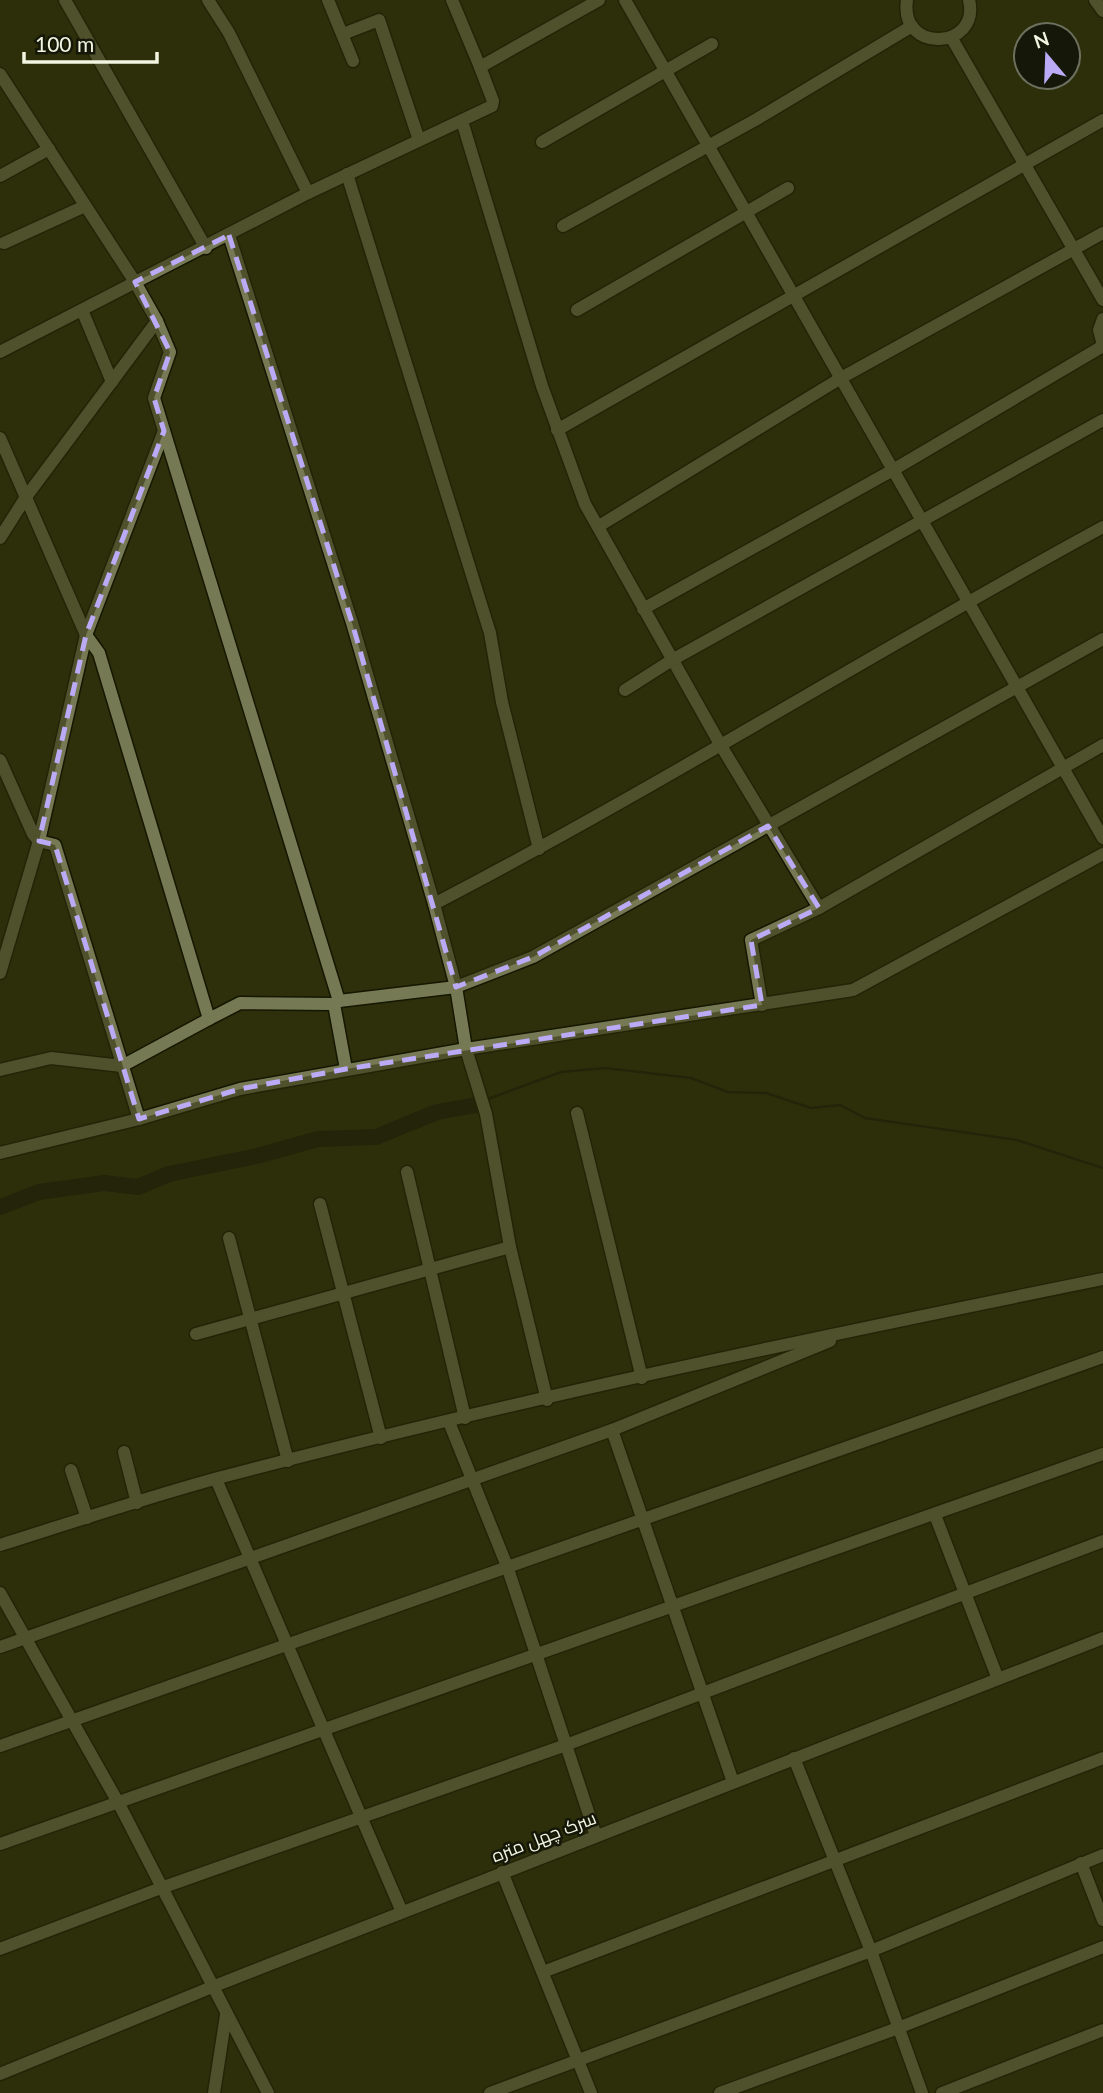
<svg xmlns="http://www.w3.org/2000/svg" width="1103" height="2093" viewBox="0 0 1103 2093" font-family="Lato,Cairo,sans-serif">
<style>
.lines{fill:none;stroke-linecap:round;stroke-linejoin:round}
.stream{stroke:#171807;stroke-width:2.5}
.river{stroke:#171807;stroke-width:16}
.minor-casing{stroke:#151700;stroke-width:15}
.minor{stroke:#767a54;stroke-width:12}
.marked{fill:none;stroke:#bbaaf6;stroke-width:5;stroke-dasharray:14 9;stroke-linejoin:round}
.labels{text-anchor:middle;stroke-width:5;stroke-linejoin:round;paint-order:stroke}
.street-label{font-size:18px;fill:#f2f5e0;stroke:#151708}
</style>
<rect width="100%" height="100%" fill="#2d300b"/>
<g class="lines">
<!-- stream -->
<path class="stream" d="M488,1099L561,1072L605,1068L691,1078L728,1092L766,1093L811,1108L840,1105L865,1118L1017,1140L1103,1168"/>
<!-- river -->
<path class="river" d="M0,1207L39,1192L104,1183L138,1187L169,1174L257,1156L318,1139L376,1137L437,1112L476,1105"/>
<defs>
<g id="minor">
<path d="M65,0L206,248"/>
<path d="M208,0L229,33L308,193"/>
<path d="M328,0L353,61"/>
<path d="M452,0L480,67"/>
<path d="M625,0L1103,838"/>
<path d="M907,0C899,55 981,49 969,0"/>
<path d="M1095,0L1103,11"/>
<path d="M343,34L379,20L419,140"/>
<path d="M951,37L1103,300"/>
<path d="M0,74L135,282L157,321L170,352L154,398L339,1001L334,1004L346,1069"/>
<path d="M462,121L542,386L585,504L720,744L819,908"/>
<path d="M542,142L712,44"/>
<path d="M347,174L490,633L502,702L539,849"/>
<path d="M0,176L49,149"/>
<path d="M563,226L757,119L912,26"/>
<path d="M229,235L353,626L434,904L456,987L466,1049L486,1114L510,1247L547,1400"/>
<path d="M4,243L85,206"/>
<path d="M82,310L112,382"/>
<path d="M577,310L788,188"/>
<path d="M1103,319L1099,330L1103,345"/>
<path d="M0,352L308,193L492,106L493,101L480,67L599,0"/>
<path d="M557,430L1103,120"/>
<path d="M0,438L86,635L99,653L209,1019L240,1003L334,1004"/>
<path d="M599,526L841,378L1103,233"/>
<path d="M0,538L26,497L157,321"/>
<path d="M643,609L893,470L1103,346"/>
<path d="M625,690L672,660L1103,420"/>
<path d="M0,760L33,834L39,841L55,845L139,1119"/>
<path d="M434,904C661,786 878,649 1103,527"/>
<path d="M0,973L39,841L86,635L164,431"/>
<path d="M339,1001L456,987L533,957L1103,639"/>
<path d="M762,1005L751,940L819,908L1103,745"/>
<path d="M0,1070L51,1058L122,1066L209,1019"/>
<path d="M577,1113L642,1378"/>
<path d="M0,1153L139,1119L240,1089L466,1049L853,990L1103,854"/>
<path d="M407,1172L465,1418"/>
<path d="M320,1204L381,1438"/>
<path d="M229,1238L288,1461"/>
<path d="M196,1334L510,1247"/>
<path d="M449,1422L507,1566L596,1836"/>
<path d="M612,1430L733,1782"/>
<path d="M124,1452L137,1503"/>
<path d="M71,1470L87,1518"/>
<path d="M216,1479L402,1912"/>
<path d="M935,1515L998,1679"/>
<path d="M0,1545C73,1522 145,1498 218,1478C510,1401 807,1339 1103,1279"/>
<path d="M0,1593L119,1804L268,2093"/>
<path d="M0,1647L612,1430L830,1341"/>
<path d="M0,1746L1103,1357"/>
<path d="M794,1758L871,1951L922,2093"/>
<path d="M0,1844L1103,1454"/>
<path d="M1081,1863L1103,1920"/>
<path d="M502,1872L591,2093"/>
<path d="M0,1949L161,1888L566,1745L1103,1541"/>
<path d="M543,1972L1103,1758"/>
<path d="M0,2074L212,1987L1103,1638"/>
<path d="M214,2093L226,2015"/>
<path d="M490,2093L871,1951L1103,1855"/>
<path d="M720,2093L898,2028L1103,1947"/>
<path d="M942,2093L1103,2030"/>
</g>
</defs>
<!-- minor casing -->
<use href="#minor" class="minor-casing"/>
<!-- minor -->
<use href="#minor" class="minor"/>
</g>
<!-- marked area -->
<path d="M0 0H1103V2093H0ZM229,235L353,626L456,987L533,957L768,826L819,908L751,940L762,1005L346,1069L240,1089L139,1119L55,845L39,841L86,635L164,431L154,398L170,352L135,282Z" fill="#2d300b" fill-opacity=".55" fill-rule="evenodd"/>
<path class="marked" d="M229,235L353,626L456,987L533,957L768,826L819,908L751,940L762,1005L346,1069L240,1089L139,1119L55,845L39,841L86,635L164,431L154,398L170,352L135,282Z"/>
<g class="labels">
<!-- street labels -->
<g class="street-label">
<text transform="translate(544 1837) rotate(-21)" y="6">سرک چهل متره</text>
</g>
</g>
<!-- north arrow -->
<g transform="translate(1047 56) rotate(341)"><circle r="33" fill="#151708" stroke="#6d705e" stroke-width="2"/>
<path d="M0-5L12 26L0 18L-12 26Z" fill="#bbaaf6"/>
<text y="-10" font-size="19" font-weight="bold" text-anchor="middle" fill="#f2f5e0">N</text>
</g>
<!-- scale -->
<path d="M24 52v10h133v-10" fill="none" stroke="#f2f5e0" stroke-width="3.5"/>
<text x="35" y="52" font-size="21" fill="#f2f5e0" stroke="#151708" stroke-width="5" paint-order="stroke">100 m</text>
</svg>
